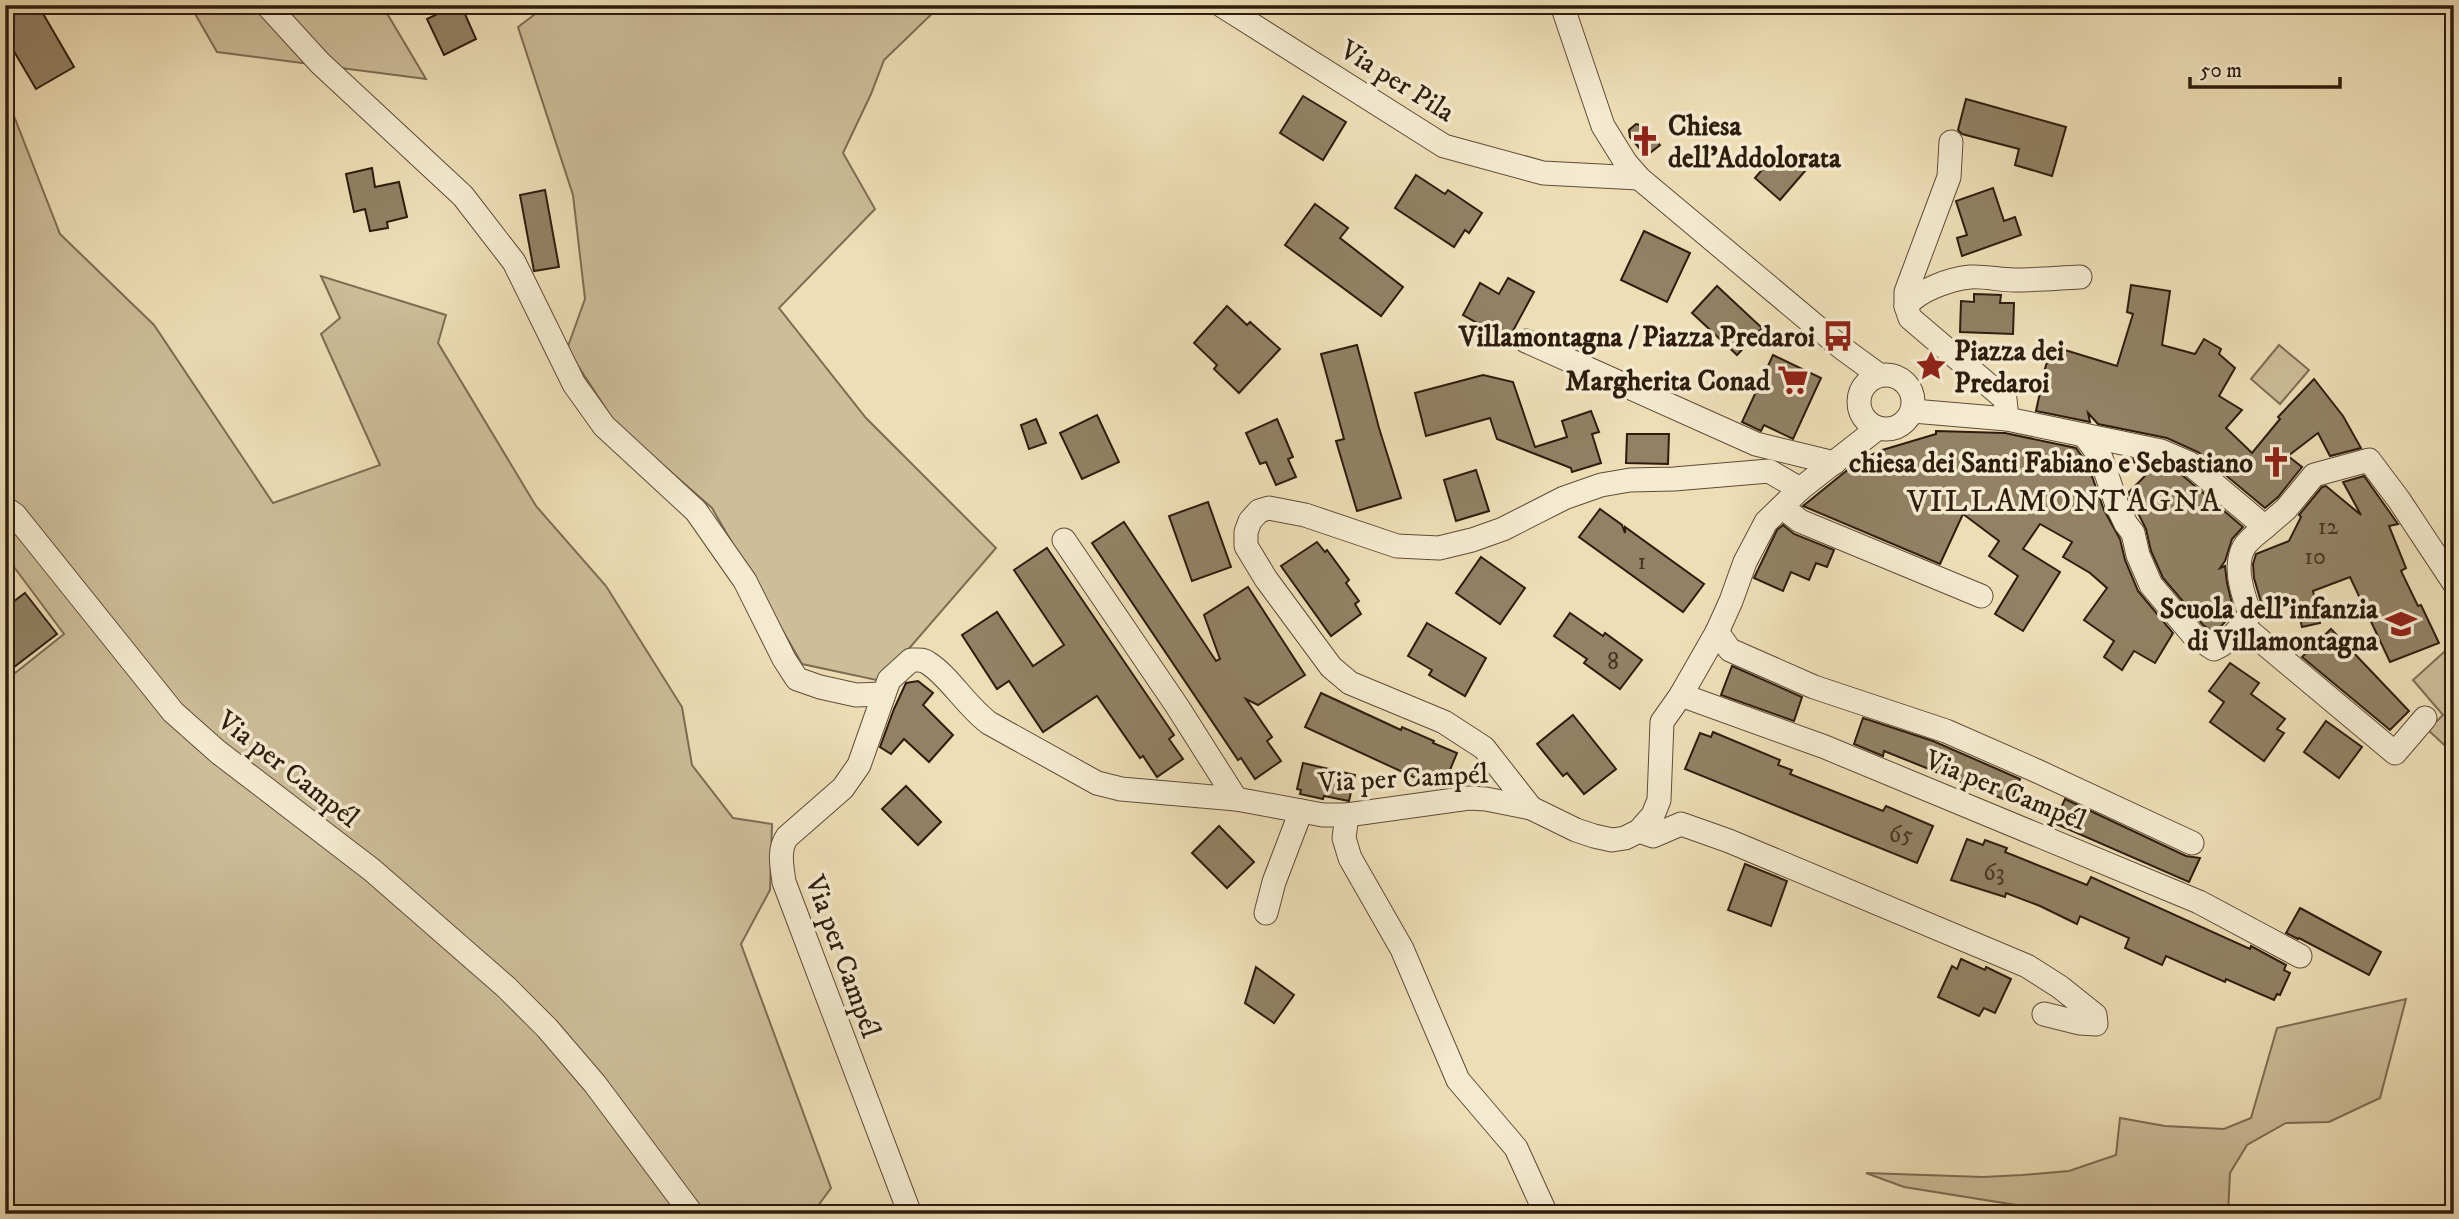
<svg xmlns="http://www.w3.org/2000/svg" width="2459" height="1219" viewBox="0 0 2459 1219" font-family="'IM FELL DW Pica',serif">
<style>
.green{fill:#cdbd99;stroke:#7e6c53;stroke-width:2}
.building{fill:#928165;stroke:#2e1c0d;stroke-width:2}
.lines{fill:none;stroke-linecap:round;stroke-linejoin:round}
.minor-casing{stroke:#5e4c37;stroke-width:25}
.minor{stroke:#f4ead0;stroke-width:23}
.labels{text-anchor:middle;stroke-width:7;stroke-linejoin:round;paint-order:stroke}
.number-label{font-size:24px;fill:#473523}
.street-label{font-size:28px;fill:#2e1c0d;stroke:#f4ead0}
.poi-label{font-size:28px;font-weight:bold;fill:#2e1c0d;stroke:#f4ead0;text-anchor:end}
.quarter-label{font-size:32px;letter-spacing:2px;fill:#2e1c0d;stroke:#f4ead0}
</style>
<rect width="100%" height="100%" fill="#eedeb6"/>
<filter id="stains"><feTurbulence type="fractalNoise" baseFrequency=".00286" numOctaves="4"/><feColorMatrix values="0 0 0 0 .2 0 0 0 0 .09 0 0 0 0 .02 0 0 0 .5 -.17"/></filter>
<radialGradient id="worn" r=".72"><stop offset=".6" stop-color="#630" stop-opacity="0"/><stop offset="1" stop-color="#630" stop-opacity=".3"/></radialGradient>
<!-- green -->
<g class="green">
<path d="M190,5H382L426,79L217,52Z"/>
<path d="M547,5H941L884,60L871,94L843,153L875,209L779,308L866,418L996,548L881,681L802,664L712,508L616,424L567,349L585,299L573,195L518,27Z"/>
<path d="M5,93L60,234L154,325L273,503L380,465L321,334L340,318L321,276L446,315L438,343L536,506L606,586L682,707L692,765L733,818L772,824L770,890L741,944L831,1188L812,1214H5V661L15,673L64,634L5,555Z"/>
<path d="M2279,345L2309,370L2280,404L2251,379Z"/>
<path d="M2454,643V754L2428,730L2443,715L2413,680Z"/>
<path d="M2406,999L2380,1098L2329,1122L2286,1123L2247,1145L2230,1173L2228,1214H2144L2041,1209L1904,1187L1866,1173L1983,1177L2022,1175L2069,1171L2116,1155L2120,1118L2165,1126L2224,1129L2251,1118L2277,1028Z"/>
</g>
<!-- building -->
<g class="building">
<path d="M5,5H38L74,67L36,89L5,36Z"/>
<path d="M456,5H461L476,39L444,55L427,19Z"/>
<path d="M1303,96L1346,122L1323,160L1280,133Z"/>
<path d="M1966,99L2066,127L2052,176L2015,165L2019,149L1962,134L1958,130Z"/>
<path d="M1636,124L1643,126L1660,145L1646,156L1630,137L1629,130Z"/>
<path d="M1780,149L1805,171L1780,200L1755,178Z"/>
<path d="M372,168L375,187L399,182L407,217L387,222L388,228L370,231L365,209L354,212L346,174Z"/>
<path d="M1416,175L1445,194L1448,190L1482,213L1469,233L1465,230L1454,247L1395,208Z"/>
<path d="M1993,188L2004,221L2015,217L2021,235L1962,256L1957,238L1967,235L1956,201Z"/>
<path d="M545,190L559,267L534,271L520,195Z"/>
<path d="M1315,204L1348,228L1340,238L1403,287L1381,316L1285,245Z"/>
<path d="M1644,231L1690,253L1667,302L1621,280Z"/>
<path d="M1508,278L1534,292L1508,340L1463,315L1480,283L1499,294Z"/>
<path d="M2131,285L2170,291L2162,345L2195,354L2204,339L2221,349L2219,354L2235,368L2219,396L2242,410L2226,428L2252,453L2280,419L2278,417L2314,379L2343,416L2361,448L2330,456L2318,433L2288,456L2302,467L2278,497L2265,508L2198,452L2167,438L2098,424L2088,413L2090,422L2036,411L2041,388H2039L2052,346L2117,366L2133,314L2127,312Z"/>
<path d="M1717,286L1762,328L1737,355L1692,313Z"/>
<path d="M1974,294L2001,295L2000,303H2014L2013,334L1960,332L1961,301L1974,302Z"/>
<path d="M1227,306L1247,325L1250,322L1280,349L1239,393L1214,369L1217,365L1194,343Z"/>
<path d="M1357,345L1379,428L1401,498L1357,511L1336,441L1344,439L1321,354Z"/>
<path d="M1773,355L1821,378L1793,439L1764,425L1761,431L1742,422Z"/>
<path d="M1483,375L1513,382L1535,447L1567,437L1562,421L1591,411L1599,432L1592,434L1601,463L1572,472L1571,468L1497,439L1490,418L1426,436L1415,393Z"/>
<path d="M1097,415L1119,462L1082,479L1060,433Z"/>
<path d="M1036,419L1046,443L1029,449L1021,425Z"/>
<path d="M1277,419L1293,457L1288,459L1296,477L1276,485L1266,462L1260,464L1246,433Z"/>
<path d="M1936,431L2005,433L2076,448L2088,465L2104,510L2120,539L2125,560L2138,591L2173,633L2155,663L2134,651L2122,670L2104,657L2114,641L2084,620L2107,588L2090,573L2063,557L2072,542L2040,524L2023,549L2060,572L2023,631L1995,614L2018,576L1989,556L1999,541L1963,514L1940,564L1803,506L1856,463L1879,451L1936,434Z"/>
<path d="M1627,434H1669L1668,464L1626,463Z"/>
<path d="M2131,459L2157,464L2182,475L2243,527L2232,539L2225,561L2220,568L2225,566L2227,583L2234,612L2215,633L2203,625L2163,578L2151,551L2146,529L2128,493L2146,475Z"/>
<path d="M1476,470L1489,511L1456,521L1444,480Z"/>
<path d="M2364,476L2398,524L2389,526L2406,568L2401,571L2418,606L2421,605L2439,643L2390,662L2350,577L2313,591L2320,623L2302,627L2295,598L2263,609L2254,578L2253,564L2256,554L2289,541L2301,517L2299,515L2322,487L2326,486L2361,515L2343,482Z"/>
<path d="M1208,502L1231,567L1192,581L1169,516Z"/>
<path d="M1600,509L1622,525L1625,533V527L1704,584L1683,612L1579,537Z"/>
<path d="M1124,522L1216,661L1220,659L1204,615L1248,587L1305,675L1258,705L1246,699L1272,737L1267,741L1281,761L1255,779L1241,758L1238,760L1092,543Z"/>
<path d="M1783,525L1794,534L1834,550L1827,567L1816,563L1809,580L1791,572L1783,591L1754,578L1777,530Z"/>
<path d="M1317,542L1325,552L1327,550L1349,580L1346,583L1359,601L1355,604L1361,614L1331,636L1281,566Z"/>
<path d="M1047,548L1174,735L1169,739L1183,759L1157,777L1143,756L1140,758L1097,696L1043,732L1009,681L997,689L962,635L997,612L1033,666L1064,645L1014,570Z"/>
<path d="M1481,557L1525,588L1500,624L1456,593Z"/>
<path d="M25,593L57,634L14,667L5,656V608Z"/>
<path d="M1570,613L1603,636L1605,633L1642,660L1620,689L1584,663L1587,659L1554,636Z"/>
<path d="M1427,623L1486,658L1465,696L1429,675L1432,670L1408,656Z"/>
<path d="M2331,629L2409,711L2390,730L2302,657Z"/>
<path d="M2230,663L2259,683L2251,694L2285,719L2277,729L2284,733L2264,761L2210,722L2224,702L2209,691Z"/>
<path d="M1732,666L1802,697L1794,721L1721,695Z"/>
<path d="M918,681L933,693L923,705L953,735L929,762L904,739L891,754L880,747L894,709L906,683Z"/>
<path d="M1321,693L1401,730L1402,727L1434,741L1433,743L1457,753L1445,782L1425,774L1422,781L1305,727Z"/>
<path d="M1573,715L1616,769L1584,794L1567,773L1563,776L1537,744Z"/>
<path d="M1863,718L1933,741L2020,779L2011,802L1884,751L1883,756L1854,744Z"/>
<path d="M2326,721L2362,747L2339,778L2304,752Z"/>
<path d="M1713,732L1780,760L1778,765L1792,770L1790,774L1883,811L1886,806L1933,826L1917,863L1685,769L1700,733L1711,737Z"/>
<path d="M1303,763L1355,775L1349,801L1324,796L1323,799L1300,794L1301,790L1297,789Z"/>
<path d="M906,786L941,822L918,845L882,809Z"/>
<path d="M2065,799L2186,856L2200,858L2189,882L2054,823Z"/>
<path d="M1219,826L1254,862L1227,888L1192,853Z"/>
<path d="M1967,839L1983,845L1985,840L2007,848L2005,852L2087,885L2091,877L2250,949L2251,946L2286,965L2284,970L2290,973L2280,995L2277,994L2274,1000L2226,979L2225,982L2166,956L2162,965L2125,948L2129,938L2080,916L2077,924L2040,906L2006,893L2005,897L1951,880Z"/>
<path d="M1745,864L1787,881L1771,926L1728,910Z"/>
<path d="M2300,908L2381,952L2369,975L2299,938L2298,939L2286,933Z"/>
<path d="M1961,959L1985,970L1986,967L2011,979L1995,1013L1984,1008L1979,1016L1938,997L1952,966L1957,969Z"/>
<path d="M1256,967L1294,995L1274,1023L1245,1003Z"/>
</g>
<g class="lines">
<defs>
<g id="minor">
<path d="M267,5L320,63L463,196L514,262L574,384L604,426L696,511L745,581L784,659L797,679L820,687L856,695L883,694"/>
<path d="M1221,5L1444,146L1543,173L1639,178"/>
<path d="M1562,5L1603,126L1626,163L1639,178L1842,348L1879,375"/>
<path d="M1951,142L1949,177L1906,292V306L1910,318L2005,399L2007,419"/>
<path d="M1906,306C1919,290 1950,279 1970,277C1985,276 2000,280 2014,280C2036,280 2058,278 2080,277"/>
<path d="M1526,341L1756,444L1834,463"/>
<circle cx="1886" cy="402" r="27"/>
<path d="M1913,411L2007,419L2161,451L2189,463L2265,527L2286,509L2314,475L2369,460L2399,500L2454,583"/>
<path d="M2084,435L2101,458L2117,505L2126,524L2133,533L2138,555L2151,585L2194,636L2214,649C2230,642 2240,628 2250,614C2243,595 2233,566 2244,547C2249,539 2258,533 2265,527"/>
<path d="M1782,507L1800,521L1981,596"/>
<path d="M5,508L15,515L173,712L218,752L372,870L506,987L547,1028L595,1084L692,1214"/>
<path d="M1064,540L1177,706L1236,799"/>
<path d="M2242,625L2395,753L2425,718"/>
<path d="M1717,632L1730,650L1814,687L1946,731L2037,771L2192,843"/>
<path d="M1681,695L1825,747L2199,902L2300,956"/>
<path d="M1531,808L1484,748L1444,722L1350,683L1331,667L1266,579L1246,546V532L1250,521L1259,511L1269,508L1305,515L1397,546L1439,548L1472,540L1503,529L1564,498L1601,485L1630,480L1674,479L1769,471L1800,489"/>
<path d="M1347,815L1344,838L1350,858L1402,949L1458,1080L1516,1148L1546,1214"/>
<path d="M1639,831L1653,836L1681,824L1729,841L2027,966L2060,987L2095,1015L2096,1024L2080,1023L2044,1014"/>
<path d="M1266,913L1274,882L1301,811"/>
<path d="M910,1214L784,882C782,866 778,850 787,837L843,788L859,765L889,680L911,660C917,660 923,659 928,663C949,676 966,706 989,723L1097,783L1121,789L1236,799L1323,815H1347L1469,798L1486,799L1531,808L1576,830L1594,836L1612,840L1625,838L1639,831L1653,815L1659,800L1662,722L1681,695L1717,632L1731,601L1745,562L1766,522L1800,489L1878,428"/>
</g>
</defs>
<!-- minor casing -->
<use href="#minor" class="minor-casing"/>
<!-- minor -->
<use href="#minor" class="minor"/>
</g>
<!-- icons -->
<defs>
<symbol id="church-bare" viewBox="-9 -9 18 18"><path d="M-1.2-6h2.4v3.5h3.3v2.4h-3.3V6h-2.4V-.1h-3.3v-2.4h3.3Z" fill="#8f2418" stroke="#f4ead0" stroke-width="2.5" paint-order="stroke"/></symbol>
<symbol id="bus-bare" viewBox="-9 -9 18 18"><path d="M-5-6H5V4H4V6H2V4H-2V6H-4V4H-5ZM-3.5-4V0h7V-4ZM-3.5 1.2v1.5H-2V1.2ZM2 1.2v1.5H3.5V1.2Z" fill="#8f2418" stroke="#f4ead0" stroke-width="2.5" paint-order="stroke"/></symbol>
<symbol id="sight-bare" viewBox="-9 -9 18 18"><path d="M0-6L1.8-2.2L6-1.7L2.9 1.2L3.7 5.4L0 3.3L-3.7 5.4L-2.9 1.2L-6-1.7L-1.8-2.2Z" fill="#8f2418" stroke="#f4ead0" stroke-width="2.5" paint-order="stroke"/></symbol>
<symbol id="supermarket-bare" viewBox="-9 -9 18 18"><path d="M-6-5.5h2.5l.6 2H6L4.5 2H-2.5L-4.4-4H-6ZM-1.5 3.2a1.3 1.3 0 1 0 .1 0ZM3 3.2a1.3 1.3 0 1 0 .1 0Z" fill="#8f2418" stroke="#f4ead0" stroke-width="2.5" paint-order="stroke"/></symbol>
<symbol id="school-bare" viewBox="-9 -9 18 18"><path d="M0-5L7-2L0 1L-7-2ZM-4 1L0 2.5L4 1V4Q0 6-4 4Z" fill="#8f2418" stroke="#f4ead0" stroke-width="2.5" paint-order="stroke"/></symbol>
</defs>
<g fill-rule="evenodd">
<use href="#church-bare" x="1623" y="119" width="44" height="44"/>
<use href="#bus-bare" x="1816" y="314" width="44" height="44"/>
<use href="#sight-bare" x="1909" y="344" width="44" height="44"/>
<use href="#supermarket-bare" x="1771" y="358" width="44" height="44"/>
<use href="#church-bare" x="2254" y="440" width="44" height="44"/>
<use href="#school-bare" x="2379" y="602" width="44" height="44"/>
</g>
<g class="labels">
<!-- number labels -->
<g class="number-label">
<text x="2328" y="534">12</text>
<text x="2315" y="564">10</text>
<text x="1642" y="569">1</text>
<text x="1613" y="669">8</text>
<text x="1901" y="842">65</text>
<text x="1994" y="880">63</text>
</g>
<!-- street labels -->
<g class="street-label">
<text transform="translate(1398 80) rotate(32)" y="10">Via per Pila</text>
<text transform="translate(289 768) rotate(38)" y="10">Via per Campél</text>
<text transform="translate(1403 777) rotate(-3)" y="10">Via per Campél</text>
<text transform="translate(2006 789) rotate(22)" y="10">Via per Campél</text>
<text transform="translate(844 956) rotate(70)" y="10">Via per Campél</text>
</g>
<!-- poi labels -->
<g class="poi-label">
<text x="1668" y="135" text-anchor="start">Chiesa<tspan x="1668" dy="32">dell'Addolorata</tspan></text>
<text x="1815" y="346">Villamontagna / Piazza Predaroi</text>
<text x="1954" y="360" text-anchor="start">Piazza dei<tspan x="1954" dy="32">Predaroi</tspan></text>
<text x="1770" y="390">Margherita Conad</text>
<text x="2253" y="472">chiesa dei Santi Fabiano e Sebastiano</text>
<text x="2378" y="618">Scuola dell'infanzia<tspan x="2378" dy="32">di Villamontagna</tspan></text>
</g>
<!-- quarter labels -->
<g class="quarter-label">
<text x="2065" y="511">VILLAMONTAGNA</text>
</g>
</g>
<!-- margin -->
<rect width="2459" height="1219" fill="none" stroke="#eedeb6" stroke-width="28"/>
<rect x="7" y="7" width="2445" height="1205" fill="none" stroke="#2e1c0d" stroke-width="3.5"/>
<rect x="14" y="14" width="2431" height="1191" fill="none" stroke="#2e1c0d" stroke-width="2"/>
<!-- scale -->
<path d="M2190 77v10h150v-10" fill="none" stroke="#2e1c0d" stroke-width="3.5"/>
<text x="2200" y="77" font-size="21" fill="#2e1c0d" stroke="#f4ead0" stroke-width="5" paint-order="stroke">50 m</text>
<rect width="100%" height="100%" filter="url(#stains)"/>
<rect width="100%" height="100%" fill="url(#worn)"/>
</svg>
